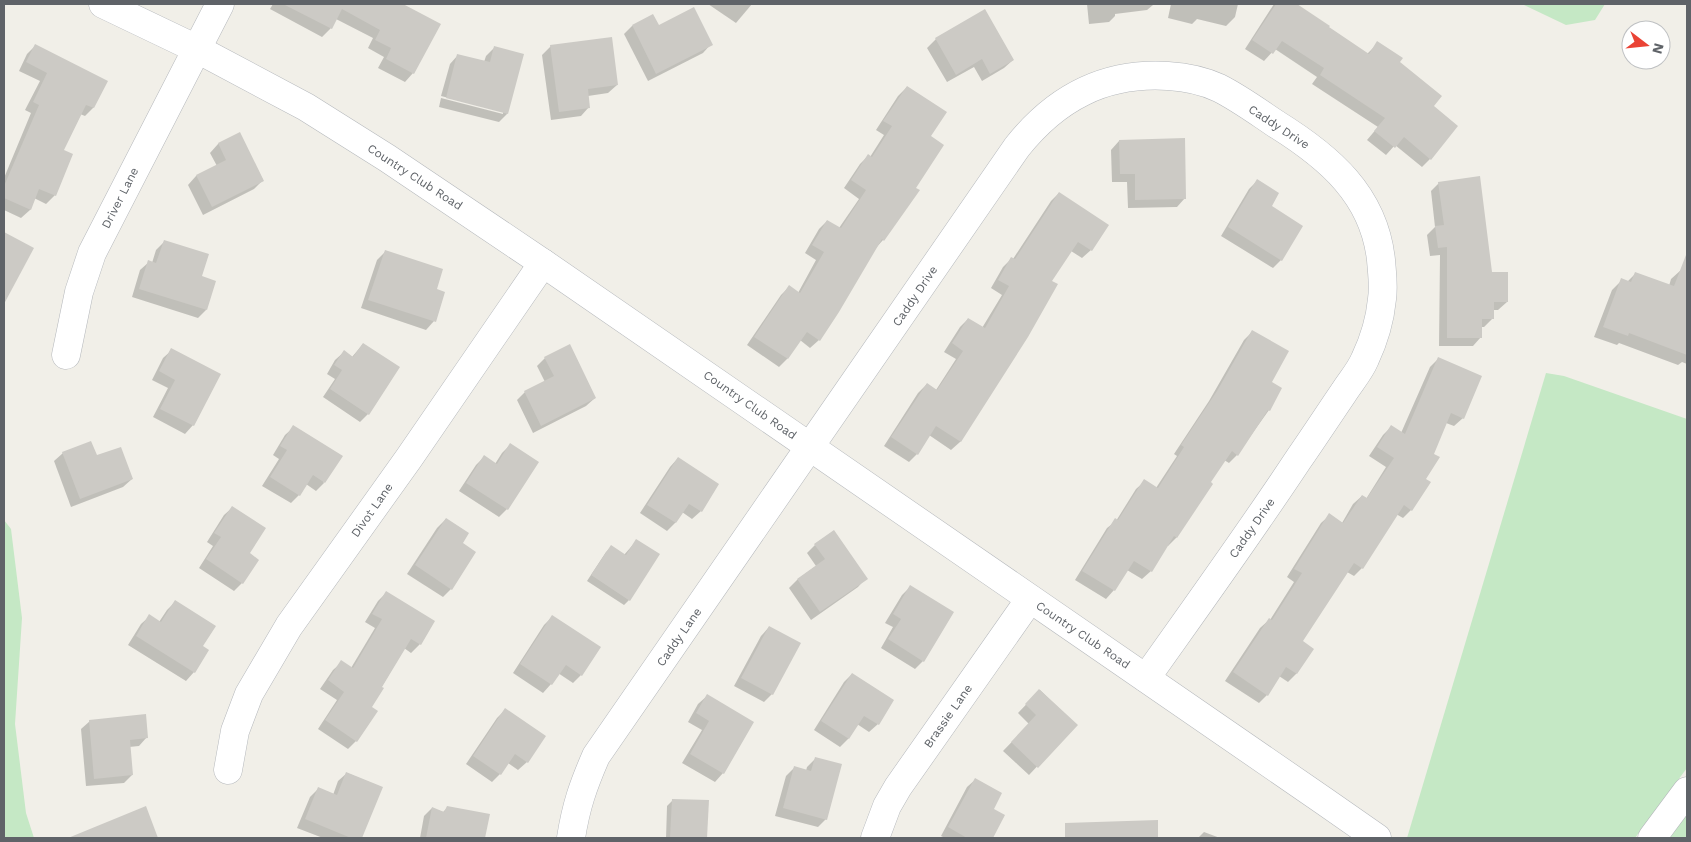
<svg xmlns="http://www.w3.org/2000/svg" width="1691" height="842" viewBox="0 0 1691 842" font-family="'Work Sans',sans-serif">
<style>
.green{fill:#c5e8c5}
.shadow{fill:#0003}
.building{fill:#cccac5}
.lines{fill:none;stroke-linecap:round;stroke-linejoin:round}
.minor-casing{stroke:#b5b8bc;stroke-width:29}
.minor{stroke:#fff;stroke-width:28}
.labels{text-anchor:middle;stroke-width:4.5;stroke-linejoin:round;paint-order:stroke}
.street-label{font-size:12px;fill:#5f6368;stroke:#fff}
</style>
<rect width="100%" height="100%" fill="#f1efe8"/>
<!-- green -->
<g class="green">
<path d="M1522,4H1605L1595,20L1566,25Z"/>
<path d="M1546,373L1564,376L1687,419V768L1635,838H1407Z"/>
<path d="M4,520L11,529L22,618L15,724L26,813L34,838H4Z"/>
<path d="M1687,812V838H1669Z"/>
</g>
<!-- shadow -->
<g class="shadow">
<path d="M273,4H400L439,24L413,73L405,82L378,68L384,57L368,48L373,38L336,19L331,28L322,37L270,9Z"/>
<path d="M708,4H752L736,23Z"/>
<path d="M1087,4H1152L1153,5L1147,10L1115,14V16L1109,22L1089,24Z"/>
<path d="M1171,4H1238L1235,17L1226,26L1197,19L1192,24L1168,18Z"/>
<path d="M1274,4H1294L1367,54L1378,43L1398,62L1432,106L1430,159L1422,167L1395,145L1386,155L1367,140L1378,127L1312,84L1317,77L1275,49L1264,61L1245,49Z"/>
<path d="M984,11L1013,60L1004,68L982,81L974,67L947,82L927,48L936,39Z"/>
<path d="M632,26L658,27L711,44L703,53L648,81L624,34Z"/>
<path d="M35,46L106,81L93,108L85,116L80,114L62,151L72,155L55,195L46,204L34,198L30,210L21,218L4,210V178L31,113L25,110L40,81L19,71L27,54Z"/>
<path d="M551,46L617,85L608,93L588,96L589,107L581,116L551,120L542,55Z"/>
<path d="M494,48L507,114L499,122L439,107L441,98L503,114V112L441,96L450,64L458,55L484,62L486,56Z"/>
<path d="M907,87L914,188L918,190L883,240L875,249L819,340L810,348L800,340L787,359L779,367L747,345L781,295L789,287L798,293L816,260L805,253L819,229L827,221L839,228L859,199L844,188L860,164L868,156L870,157L884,135L876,130L898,96Z"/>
<path d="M239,134L263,180L254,189L203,215L188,185L196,176L217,166L210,153L218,144Z"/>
<path d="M1119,141L1185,198L1177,207L1128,208L1127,182H1112L1111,150Z"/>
<path d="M1257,181L1270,206L1281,260L1273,268L1221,236L1249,189Z"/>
<path d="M1439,183L1507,302L1498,310H1493V318L1484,327H1481V337L1473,346H1439L1440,255L1430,256L1427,235L1435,227L1431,191Z"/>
<path d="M1059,193L1091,250L1082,258L1071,251L1051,281L1026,336L960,442L951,450L929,435L917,454L909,462L884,446L918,393L927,384L936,390L956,359L944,352L960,327L968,319L982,328L1002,295L991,288L1003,267L1012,258L1013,259L1051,201Z"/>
<path d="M8,235L6,297L4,299V240Z"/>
<path d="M164,242L200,277L206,310L198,318L132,297L140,270L149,262L152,263L156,250Z"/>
<path d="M385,252L434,321L426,330L361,308L377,260Z"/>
<path d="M1681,270L1687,272V364L1682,362L1678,365L1619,343L1617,345L1594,337L1612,290L1622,280L1627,282L1636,273L1669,286L1671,279Z"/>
<path d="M1252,332L1270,383L1269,410L1237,455L1229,463L1224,460L1209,483L1211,484L1176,538L1168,546L1167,545L1151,571L1142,579L1127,570L1114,590L1106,599L1075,580L1107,528L1116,521L1136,489L1145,481L1156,488L1177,456L1174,454L1209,401L1244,340Z"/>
<path d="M363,344L368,414L360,422L323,397L335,379L327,374L335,360L344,352L352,357Z"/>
<path d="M172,350L193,425L185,434L153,417L168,388L152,380L163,358Z"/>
<path d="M545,358L595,398L586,406L533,433L517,400L525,392L545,382L537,366Z"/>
<path d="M1438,359L1463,418L1454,426L1446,423L1433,454L1425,479L1411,510L1403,518L1396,514L1362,568L1354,576L1347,572L1301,641L1313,649L1296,674L1288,682L1279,676L1267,695L1259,703L1225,681L1260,628L1269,620H1270L1294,582L1287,577L1321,523L1330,515L1342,523L1353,504L1362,496L1366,499L1386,467L1369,456L1383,435L1391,427L1401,433L1430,367Z"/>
<path d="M294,427L324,483L316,491L306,484L299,495L291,503L262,486L279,459L273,455L285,435Z"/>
<path d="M510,445L507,509L499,517L459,491L476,465L484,457L495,464L502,453Z"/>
<path d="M63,453L96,457L132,479L123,487L71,507L54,461Z"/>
<path d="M678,458L701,511L692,519L682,512L675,523L667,531L640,513L670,467Z"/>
<path d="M233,507L242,583L234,591L199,568L213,546L207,542L224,515Z"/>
<path d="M446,519L461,544L451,589L443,597L407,574L437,528Z"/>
<path d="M637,540L629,600L624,605L587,581L606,552L611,547L624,555Z"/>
<path d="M815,545L866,578L858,587L811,620L789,588L797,580L816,566L807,553Z"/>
<path d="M911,586L923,661L915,669L881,648L893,627L885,623L902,595Z"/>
<path d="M386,593L433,622L420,644L411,653L404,648L370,707L356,741L348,749L318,729L337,700L320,689L333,670L342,662L351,668L375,628L365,622L378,601Z"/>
<path d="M175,602L194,672L186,681L128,645L141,624L150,616L159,622L167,610Z"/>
<path d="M552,617L581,675L573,683L558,673L551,684L543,693L513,673L544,625Z"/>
<path d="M769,627L772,694L764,702L734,686L761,636Z"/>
<path d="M852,674L878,724L869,732L857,724L848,739L840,747L814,730L844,682Z"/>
<path d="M1040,690L1076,725L1029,775L1003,751L1029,724L1018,713Z"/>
<path d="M707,696L723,773L715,782L682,763L702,730L688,722L698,704Z"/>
<path d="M505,710L544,736L527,762L518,770L508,763L500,774L492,782L466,764L497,718Z"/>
<path d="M90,721L147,737L139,746L129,747L132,775L124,783L86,786L81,729Z"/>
<path d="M816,758L826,819L818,827L775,816L786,776L794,768L806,771L807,767Z"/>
<path d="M347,773L381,787L360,838H323L297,828L310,797L318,789L333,795L338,781Z"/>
<path d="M976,779L992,809L1004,816L991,838H945L941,836L967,787Z"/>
<path d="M673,800L708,801L706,838H666L667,806Z"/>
<path d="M448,807L489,815L484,838H420L424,816L432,808L443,812Z"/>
<path d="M145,808L157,838H78L85,832Z"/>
<path d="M1156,821L1157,838H1088V831Z"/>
<path d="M1204,832L1220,838H1198Z"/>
</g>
<!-- building -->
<g class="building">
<path d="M283,4H403L441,24L414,74L386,59L391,48L375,40L380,30L342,9L332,29Z"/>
<path d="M1276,4H1297L1330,26L1329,27L1369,54L1377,41L1403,58L1400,62L1442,96L1434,106L1458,126L1431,160L1404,137L1395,148L1374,131L1385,118L1320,75L1324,68L1282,41L1273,54L1252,40Z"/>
<path d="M694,7L713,45L656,74L632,25L653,14L659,25Z"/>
<path d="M985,9L1014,60L990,74L982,59L956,75L935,38Z"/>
<path d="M612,37L618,85L588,89L590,108L559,112L550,45Z"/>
<path d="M35,44L108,81L94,108L86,105L64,150L73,154L56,196L39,189L31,210L4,198V186L39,105L33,102L47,73L26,62Z"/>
<path d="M494,46L524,54L508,114L446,98L457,54L490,62Z"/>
<path d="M907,86L947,112L931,136L944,145L916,188L920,190L884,241L882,239L839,312L820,341L807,332L788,359L754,337L789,285L800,293L824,252L812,245L827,220L841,228L866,190L851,180L868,154L872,157L892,126L883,121Z"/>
<path d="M240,132L264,181L212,207L196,175L226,160L218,143Z"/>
<path d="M1185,138L1186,199L1135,200V174H1120L1119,140Z"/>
<path d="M1480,176L1492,272H1508V302H1494V319H1482V338H1447V247L1438,248L1435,226L1444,225L1438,182Z"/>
<path d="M1257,179L1279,193L1272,206L1303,226L1282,261L1228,227Z"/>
<path d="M1059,192L1109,225L1092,251L1078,242L1052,281L1058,284L1028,337L961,442L936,426L918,455L891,437L927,383L937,390L963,351L952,343L968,318L985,328L1009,286L998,280L1011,257L1015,259Z"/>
<path d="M4,232L34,248L4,304Z"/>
<path d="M164,240L209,254L202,276L216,281L207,310L139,289L148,260L156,263Z"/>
<path d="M385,250L443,269L437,289L445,292L436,322L368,300Z"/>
<path d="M1686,255H1687V355L1629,333L1628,336L1603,327L1621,278L1631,282L1635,272L1674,286Z"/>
<path d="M1252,330L1289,351L1272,382L1282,388L1270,411L1268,410L1238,456L1232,451L1211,482L1213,484L1177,538L1174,536L1152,572L1134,561L1115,591L1082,571L1115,518L1118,520L1144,479L1158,488L1184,447L1181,445L1217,391Z"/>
<path d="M363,343L400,367L369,415L330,389L342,370L334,365L344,350L353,357Z"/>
<path d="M570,344L596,398L541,426L524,391L554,376L544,357Z"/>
<path d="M171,348L221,374L194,426L160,409L175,380L159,371Z"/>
<path d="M1438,357L1482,376L1464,419L1451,413L1434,454L1440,457L1426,479L1431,482L1412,511L1404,505L1363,569L1354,563L1303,641L1314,649L1297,674L1286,667L1268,696L1233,672L1269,618L1272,620L1302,573L1294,569L1329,513L1343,523L1362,495L1367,498L1394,458L1377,447L1391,425L1405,434Z"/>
<path d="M293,425L343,456L325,483L313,475L300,496L270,477L287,450L280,446Z"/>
<path d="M91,441L97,455L121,447L133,479L80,499L62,452Z"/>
<path d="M510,443L539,462L508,510L466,483L484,455L497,464Z"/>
<path d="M678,457L719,484L702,512L689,504L676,523L647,505Z"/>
<path d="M232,506L266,528L250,553L259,560L243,584L206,559L221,537L214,533Z"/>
<path d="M446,518L469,533L463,543L476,552L452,590L415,565Z"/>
<path d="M834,530L868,579L820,612L797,579L825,559L814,544Z"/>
<path d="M636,539L660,554L630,601L591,575L611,545L626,555Z"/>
<path d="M910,585L954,612L924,662L888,639L901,619L893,614Z"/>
<path d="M386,591L435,621L421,645L411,639L382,687L384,688L372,707L378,711L357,742L325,720L344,692L328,680L341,660L353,668L382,619L372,614Z"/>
<path d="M175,600L216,626L203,646L209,650L195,673L136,636L149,614L161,622Z"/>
<path d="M552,615L601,647L582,676L566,665L552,685L520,664Z"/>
<path d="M769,626L801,643L773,695L741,678Z"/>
<path d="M852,673L894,700L879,725L864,716L849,739L821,721Z"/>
<path d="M1039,689L1078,725L1038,768L1011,742L1036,715L1025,704Z"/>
<path d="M707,694L754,722L724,774L690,754L709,721L696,713Z"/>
<path d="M505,708L546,736L528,763L515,754L501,775L473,756Z"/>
<path d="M146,714L148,738L130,740L133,775L94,779L89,720Z"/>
<path d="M815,757L842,764L827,820L783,808L794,766L811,771Z"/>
<path d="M346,772L383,787L362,838H351L305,819L318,787L337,795Z"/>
<path d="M975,778L1002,793L994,809L1005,815L993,838H967L948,827Z"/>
<path d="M672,799L709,800L707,838H670Z"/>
<path d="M146,806L158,838H68Z"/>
<path d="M447,806L490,814L485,838H426L432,807L444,812Z"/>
<path d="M1158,820V838H1065V823Z"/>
</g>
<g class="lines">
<defs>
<g id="minor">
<path d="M103,4L197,49L306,107L387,158L543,263L1324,801L1377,838"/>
<path d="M66,355L79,292L92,253L220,4"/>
<path d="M228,770L235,731L249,694L289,626L409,458L543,263"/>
<path d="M571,838C576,806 583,786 596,756L1017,147C1056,98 1104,72 1168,76C1185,77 1204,81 1219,88C1239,98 1258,112 1276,124C1329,157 1374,195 1381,260C1382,273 1384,286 1382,299C1380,320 1374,340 1365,359C1360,371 1351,381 1344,392C1329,414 1314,437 1298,460C1249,534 1197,606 1146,678"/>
<path d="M875,838L887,806L898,787L1030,599"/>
<path d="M1652,838L1687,791"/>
</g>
</defs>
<!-- minor casing -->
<use href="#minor" class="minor-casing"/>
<!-- minor -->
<use href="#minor" class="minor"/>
</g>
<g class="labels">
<!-- street labels -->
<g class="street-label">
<text transform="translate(1279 127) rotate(33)" y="4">Caddy Drive</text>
<text transform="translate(415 177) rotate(33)" y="4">Country Club Road</text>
<text transform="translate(120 198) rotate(-63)" y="4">Driver Lane</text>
<text transform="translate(915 296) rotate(-56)" y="4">Caddy Drive</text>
<text transform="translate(750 405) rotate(35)" y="4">Country Club Road</text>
<text transform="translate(372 510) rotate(-55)" y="4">Divot Lane</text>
<text transform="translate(1252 528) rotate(-55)" y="4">Caddy Drive</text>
<text transform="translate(1083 635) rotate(34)" y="4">Country Club Road</text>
<text transform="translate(679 637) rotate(-55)" y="4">Caddy Lane</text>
<text transform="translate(948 716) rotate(-55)" y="4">Brassie Lane</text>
</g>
</g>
<!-- border -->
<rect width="1691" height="842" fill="none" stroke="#5f6368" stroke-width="10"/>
<!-- north arrow -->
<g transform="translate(1646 45) rotate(106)"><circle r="24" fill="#ffffff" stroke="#bfc1c3"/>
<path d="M0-4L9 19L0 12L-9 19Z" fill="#ea4335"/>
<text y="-8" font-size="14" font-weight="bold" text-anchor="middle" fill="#5f6368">N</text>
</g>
</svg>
